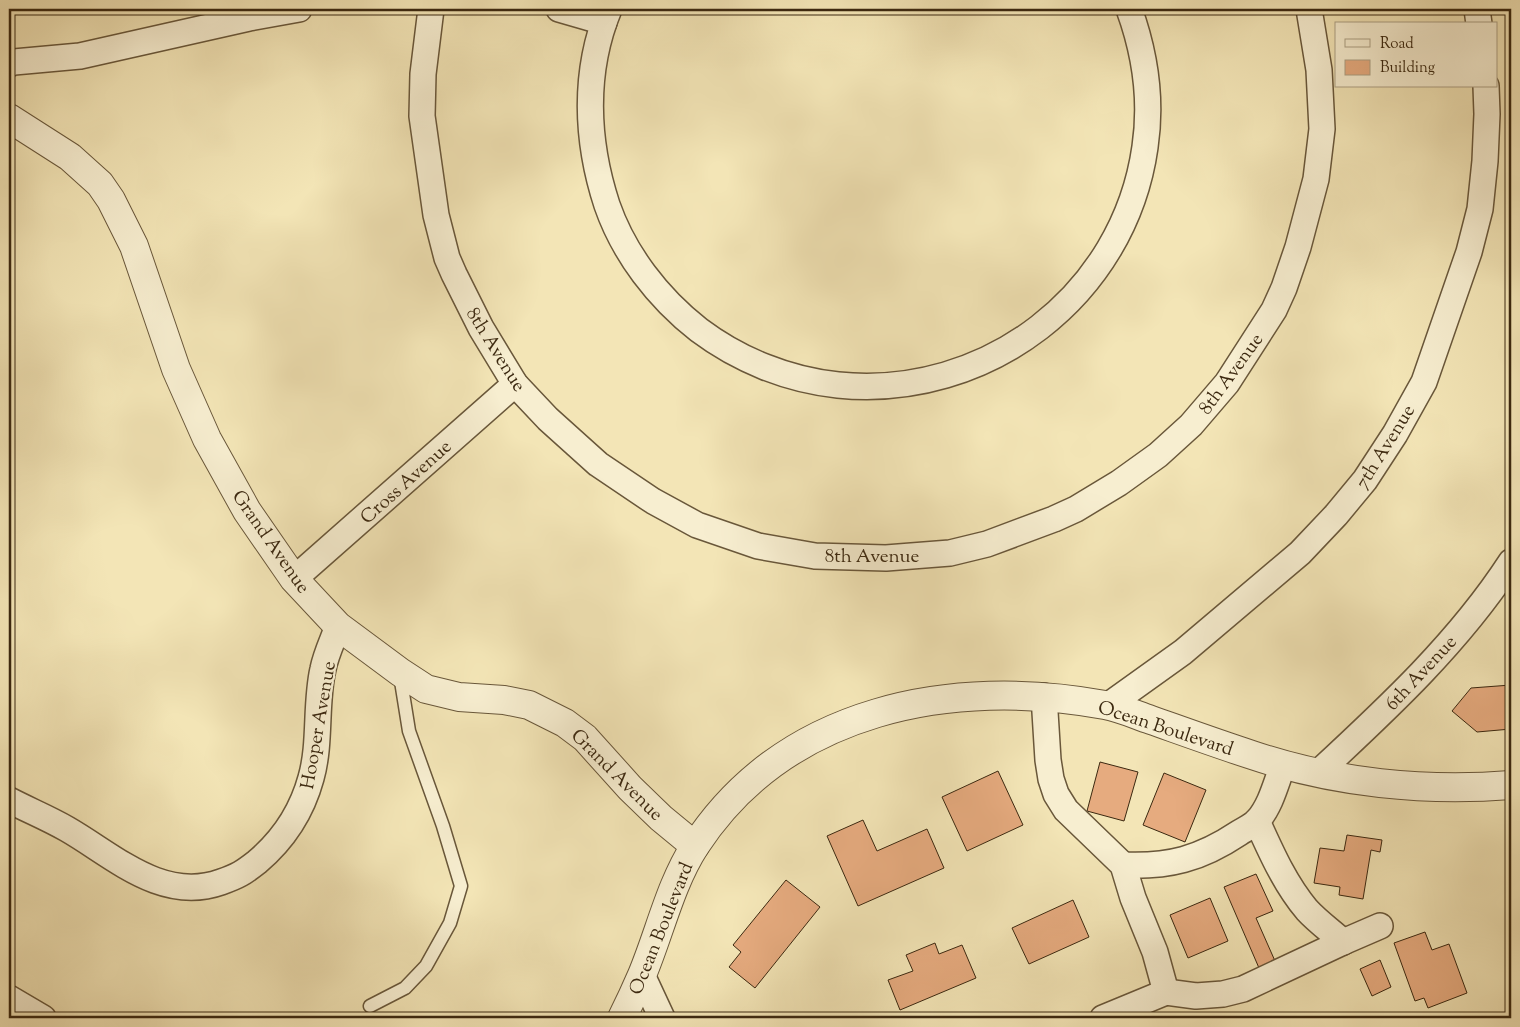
<svg xmlns="http://www.w3.org/2000/svg" width="1520" height="1027" viewBox="0 0 1520 1027" font-family="'Sorts Mill Goudy',serif">
<style>
.building{fill:#e6ab7f;stroke:#3b2810}
.lines{fill:none;stroke-linecap:round;stroke-linejoin:round}
.service-casing{stroke:#69573a;stroke-width:15}
.minor-casing{stroke:#69573a;stroke-width:28}
.tertiary-casing{stroke:#69573a;stroke-width:30}
.service{stroke:#f7eed0;stroke-width:12}
.minor{stroke:#f7eed0;stroke-width:25}
.tertiary{stroke:#f7eed0;stroke-width:28}
.labels{text-anchor:middle;stroke-width:4.5;stroke-linejoin:round;paint-order:stroke}
.street-label{font-size:19px;fill:#3b2810;stroke:#f7eed0}
</style>
<rect width="100%" height="100%" fill="#f3e5b6"/>
<filter id="stains"><feTurbulence type="fractalNoise" baseFrequency=".004" numOctaves="4"/><feColorMatrix values="0 0 0 0 .2 0 0 0 0 .09 0 0 0 0 .02 0 0 0 .5 -.17"/></filter>
<radialGradient id="worn" r=".72"><stop offset=".6" stop-color="#630" stop-opacity="0"/><stop offset="1" stop-color="#630" stop-opacity=".3"/></radialGradient>
<!-- building -->
<g class="building">
<path d="M1511,685V729L1477,732L1452,711L1471,688Z"/>
<path d="M1100,762L1138,772L1124,821L1087,811Z"/>
<path d="M998,771L1023,825L967,851L942,797Z"/>
<path d="M1164,773L1206,790L1185,842L1143,825Z"/>
<path d="M863,820L877,851L927,829L944,868L858,906L827,836Z"/>
<path d="M1347,835L1382,840L1380,852L1371,850L1363,899L1339,895L1340,887L1314,883L1320,848L1344,851Z"/>
<path d="M1256,874L1273,911L1256,918L1275,961L1259,968L1224,887Z"/>
<path d="M786,880L820,907L755,988L729,967L741,952L733,945Z"/>
<path d="M1210,898L1228,941L1188,958L1170,915Z"/>
<path d="M1073,900L1089,937L1029,964L1012,928Z"/>
<path d="M1425,932L1432,950L1449,944L1467,993L1428,1008L1424,998L1415,1001L1394,943Z"/>
<path d="M935,943L939,954L962,945L976,978L900,1010L888,980L913,971L906,955Z"/>
<path d="M1380,960L1391,987L1372,996L1360,969Z"/>
<path d="M827,1013L830,1018H815Z"/>
</g>
<g class="lines">
<defs>
<path id="service" d="M370,1006L405,988L426,966L450,923L461,886L443,826L409,731L400,675"/>
<g id="minor">
<path d="M431,9L423,74L422,116L436,215L447,258L454,274L481,328L515,384L548,419L598,464L653,501L697,525L758,546L815,556L886,558L950,553L987,544L1054,519L1076,509L1119,483L1158,455L1191,425L1227,383L1274,310L1284,288L1298,247L1316,179L1322,129L1319,70L1309,9"/>
<path d="M559,9L604,22"/>
<path d="M609,9C583,72 586,141 607,205C624,254 658,298 699,330C739,360 788,380 838,385C986,400 1124,296 1145,147C1152,100 1145,53 1129,9"/>
<path d="M1477,9L1479,24"/>
<path d="M9,64L14,62L80,56L249,18L299,9"/>
<path d="M294,579L515,384"/>
<path d="M1044,696L1048,760L1051,779L1056,794L1066,810L1123,865L1133,898L1155,952L1166,992"/>
<path d="M1109,705L1183,652L1300,553L1336,515L1365,480L1395,434L1424,382L1469,252L1480,209L1485,161L1487,114L1486,86"/>
<path d="M1319,772C1388,708 1459,642 1511,562"/>
<path d="M9,800C28,810 48,818 67,829C114,856 162,903 221,882C238,876 243,873 257,862C283,840 302,811 311,778C321,743 315,704 323,669C326,654 333,640 338,626"/>
<path d="M1257,821C1271,852 1285,884 1307,910C1318,922 1331,931 1343,942"/>
<path d="M1123,865C1169,867 1200,859 1239,833C1245,829 1253,826 1258,820C1271,805 1276,783 1283,765"/>
<path d="M642,975L662,1018"/>
<path d="M1166,992L1196,996L1223,994L1243,989L1343,942L1380,926"/>
<path d="M9,998L43,1018"/>
<path d="M1103,1018L1166,992"/>
</g>
<g id="tertiary">
<path d="M9,118L70,157L100,184L111,200L134,246L176,369L207,439L247,511L294,579L338,626L400,672L426,689L459,697L504,700L529,705L565,723L585,738L630,788L661,818L695,846"/>
<path d="M622,1018C629,1004 636,989 642,975C660,932 670,885 695,846C785,708 952,677 1105,705C1121,708 1136,715 1151,720C1185,732 1218,744 1252,755C1335,783 1425,792 1511,785"/>
</g>
</defs>
<!-- service casing -->
<use href="#service" class="service-casing"/>
<!-- minor casing -->
<use href="#minor" class="minor-casing"/>
<!-- tertiary casing -->
<use href="#tertiary" class="tertiary-casing"/>
<!-- service -->
<use href="#service" class="service"/>
<!-- minor -->
<use href="#minor" class="minor"/>
<!-- tertiary -->
<use href="#tertiary" class="tertiary"/>
</g>
<g class="labels">
<!-- street labels -->
<g class="street-label">
<text transform="translate(497 349) rotate(58)" y="7">8th Avenue</text>
<text transform="translate(1230 373) rotate(-54)" y="7">8th Avenue</text>
<text transform="translate(1384 446) rotate(-58)" y="7">7th Avenue</text>
<text transform="translate(405 481) rotate(-42)" y="7">Cross Avenue</text>
<text transform="translate(272 541) rotate(55)" y="7">Grand Avenue</text>
<text x="872" y="562">8th Avenue</text>
<text transform="translate(1420 672) rotate(-47)" y="7">6th Avenue</text>
<text transform="translate(317 725) rotate(-80)" y="7">Hooper Avenue</text>
<text transform="translate(1166 727) rotate(18)" y="7">Ocean Boulevard</text>
<text transform="translate(618 774) rotate(45)" y="7">Grand Avenue</text>
<text transform="translate(660 928) rotate(-68)" y="7">Ocean Boulevard</text>
</g>
</g>
<!-- margin -->
<rect width="1520" height="1027" fill="none" stroke="#f3e5b6" stroke-width="30"/>
<rect x="10" y="10" width="1500" height="1007" fill="none" stroke="#3b2810" stroke-width="2.5"/>
<rect x="15" y="15" width="1490" height="997" fill="none" stroke="#3b2810"/>
<!-- legend -->
<rect x="1335" y="22" width="162" height="65" fill="#f7eed0" stroke="#ac9f83"/>
<rect x="1345" y="39" width="25" height="8" fill="#f7eed0" stroke="#ac9f83"/>
<text x="1380" y="48" font-size="15" fill="#3b2810">Road</text>
<rect x="1345" y="60" width="25" height="15" fill="#e6ab7f" stroke="#ac9f83"/>
<text x="1380" y="72" font-size="15" fill="#3b2810">Building</text>
<rect width="100%" height="100%" filter="url(#stains)"/>
<rect width="100%" height="100%" fill="url(#worn)"/>
</svg>
